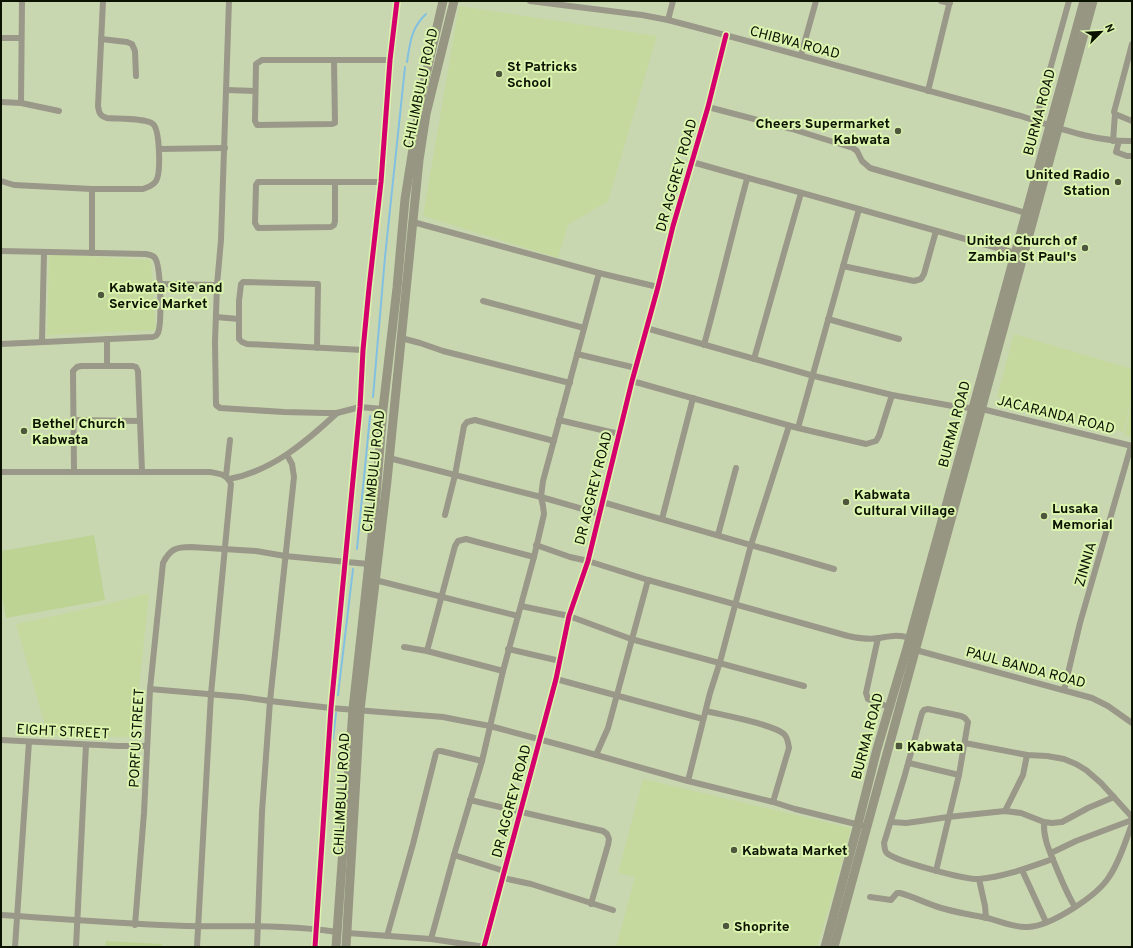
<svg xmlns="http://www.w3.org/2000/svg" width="1133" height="948" viewBox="0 0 1133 948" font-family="Overpass,sans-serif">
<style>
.built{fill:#c5d99e}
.green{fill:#bdd394}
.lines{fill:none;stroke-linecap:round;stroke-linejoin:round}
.stream{stroke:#82c0e1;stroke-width:2}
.street{stroke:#9a9888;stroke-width:6}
.secondary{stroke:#979682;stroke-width:9}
.cycleway-casing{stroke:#dbf4ae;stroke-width:8}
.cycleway{stroke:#d6006c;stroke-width:5}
.poi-dot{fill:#4e573e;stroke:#dbf4ae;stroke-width:1.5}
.labels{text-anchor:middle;stroke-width:4;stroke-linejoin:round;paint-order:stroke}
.street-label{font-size:14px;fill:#0b1200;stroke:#dbf4ae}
.poi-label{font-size:14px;font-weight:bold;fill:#0b1200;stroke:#dbf4ae;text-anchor:start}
</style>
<rect width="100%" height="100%" fill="#c9d7b1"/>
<!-- built -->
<g class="built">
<path d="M459,6L657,36L608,201L568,225L558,258L423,216Z"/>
<path d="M49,254L151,260L156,330L47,335Z"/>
<path d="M1014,334L1132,369V397L1123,432L997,397Z"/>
<path d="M1132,401V437L1124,435Z"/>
<path d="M149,593L134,737L48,736L16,624L108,604Z"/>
<path d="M643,779L851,828L835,888L817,947H616L635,877L618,873Z"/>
</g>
<!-- green -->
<g class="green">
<path d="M94,535L105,600L6,618L1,591V551Z"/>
<path d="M106,941L162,944V947H105Z"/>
</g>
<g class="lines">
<!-- stream -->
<g class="stream">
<path d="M407,62C410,43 411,28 426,14"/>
<path d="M373,397L385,257L405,67"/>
<path d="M357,549L370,416"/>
<path d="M338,695L353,569"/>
<path d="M333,739L336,713"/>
</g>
<!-- street -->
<g class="street">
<path d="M229,1L221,240L217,285L215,342L216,405L220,408L284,412L325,413H337L360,407L383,409"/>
<path d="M530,1L642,15L668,20C780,49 891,81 1003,111C1045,122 1088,142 1132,141"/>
<path d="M941,1L950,3"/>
<path d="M668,20L673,1"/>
<path d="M1,38H21"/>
<path d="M101,39L127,42L132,44L135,51L136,76"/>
<path d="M1132,44L1114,112L1115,114L1132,121"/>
<path d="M801,55L816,1"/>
<path d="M334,60L335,123L332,124L257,125L255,121L256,64L262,60H390"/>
<path d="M227,90L255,91"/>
<path d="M928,91L950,1"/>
<path d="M1,102L21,103L59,111"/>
<path d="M21,103L22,1"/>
<path d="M708,107L792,129L853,148L857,151L862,161L870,168L1026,213"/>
<path d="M1036,120L1069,1"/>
<path d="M1113,141L1115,114"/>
<path d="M1119,141L1116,152L1127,156H1132"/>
<path d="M159,149L225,148"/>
<path d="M692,162L1015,253"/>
<path d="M1,181L14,185L92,189H143C148,187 153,186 156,181C161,174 160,130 153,124C146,118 118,119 107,118C100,116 99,113 98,106L103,1"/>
<path d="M335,182V221L334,225L331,227L258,228L255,223L256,185L258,182H381"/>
<path d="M413,222L599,273L658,287"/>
<path d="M1,251L146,254C150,255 153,255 155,258C161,266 162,323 158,333C156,336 156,336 153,337L1,344"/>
<path d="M92,253V189"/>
<path d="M843,266L914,281L921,279L924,274L936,231"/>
<path d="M160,284L217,285"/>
<path d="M483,301L584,328"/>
<path d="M216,317L239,319"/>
<path d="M828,319L899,339"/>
<path d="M646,328L814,376L892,395L958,407L982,409L1132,446"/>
<path d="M401,338L420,343L443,351L570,383"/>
<path d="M42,341L44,252"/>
<path d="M704,345C719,290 732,234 747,179"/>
<path d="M317,348L318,284L243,282L241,284L239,301V339L242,342L247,344L363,350"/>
<path d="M577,354L636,368"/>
<path d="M754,359L801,193"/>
<path d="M107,366V339"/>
<path d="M632,381L798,428L866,444L876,441L879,436L892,395"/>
<path d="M73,420L139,421"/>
<path d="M559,420L619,434"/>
<path d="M798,428L859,209"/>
<path d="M389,458L541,497L600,514"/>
<path d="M1,472H210C220,474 227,474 231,484L211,694L197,947"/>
<path d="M74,472L73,371L77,367L81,366H133L136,367L138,371L142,471"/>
<path d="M226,476L230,440"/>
<path d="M229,479C272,471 306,442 337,413"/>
<path d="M602,502L834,569"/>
<path d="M445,515L455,475L464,426L467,422L475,420L554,441"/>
<path d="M662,519L693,398"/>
<path d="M718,535L736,468"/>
<path d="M536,545L570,557L588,561L648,580L848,636C858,638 868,640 879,638C891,636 897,634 910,638"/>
<path d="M375,580L518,616"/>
<path d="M521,606L569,616L631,639L804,686"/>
<path d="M878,638L866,693L868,699L889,707"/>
<path d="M404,647L427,651L503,671"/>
<path d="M508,649L560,661"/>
<path d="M912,649L1092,698L1108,706L1132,723"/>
<path d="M427,651L455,546L458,541L466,539L534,557"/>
<path d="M556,679L703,719"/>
<path d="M150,689L242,697L270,701L331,708L443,717L463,721L490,726L568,747L688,781L773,802L795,809L868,827"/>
<path d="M1064,690L1080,623L1131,446"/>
<path d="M706,711C722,715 773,724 784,734C788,738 788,743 789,748L773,802"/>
<path d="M1,740L118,746H147"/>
<path d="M965,743L1027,755L1047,756L1064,759L1076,764L1086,770L1101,783L1132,817"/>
<path d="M596,755L608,728L648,580"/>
<path d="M909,763L959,775"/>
<path d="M688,781L710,693L720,662L751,545L789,426"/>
<path d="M470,800L603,831L607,834L609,839L608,845L591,904"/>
<path d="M1005,811L1023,775L1027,755"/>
<path d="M891,822L906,823L921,821L948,817L1005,811L1021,813L1044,822L1052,823L1062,822L1088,808L1114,797"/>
<path d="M1044,822C1043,839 1050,852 1056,867C1062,881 1067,894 1075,907"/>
<path d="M1051,853L1076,841L1132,820"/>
<path d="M454,855L504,871"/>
<path d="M1022,870L1046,922"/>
<path d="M936,871L959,775L968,722L965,718L961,716L928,709L924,710L922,713L904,778L884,843C885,848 884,852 888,854C899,862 966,880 979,879C1004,877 1030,867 1053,859"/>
<path d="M503,878L531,884L613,910"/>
<path d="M979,879L985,906L986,918"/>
<path d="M870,897L891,900L897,893H900C915,897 929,905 945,909C959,913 973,915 987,918C1000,921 1014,928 1028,927C1051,926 1097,896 1109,877C1120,861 1125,842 1132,824"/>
<path d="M1,915C63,919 124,924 186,926C236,927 287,924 337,932"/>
<path d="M135,925L144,813L150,689L163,563C170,549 176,547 191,547L256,551L285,556L368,564"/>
<path d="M347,933L431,939L485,947"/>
<path d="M387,936L413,844L436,753L438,751H441L482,761"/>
<path d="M431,939L454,855L482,761L503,671L534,557L544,514L543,506L541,497L543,481L599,273"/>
<path d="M15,947L29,742"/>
<path d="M76,947L86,745"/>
<path d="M257,947L262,812L270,701L294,477L292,464L287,455"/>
<path d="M315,947L331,708L360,407L363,350L369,288L381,182L390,60L397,1"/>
<path d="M484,947L556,679L569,616L588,561L632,381L658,287L673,226L708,107L726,35"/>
</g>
<!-- secondary -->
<g class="secondary">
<path d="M336,947L353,709L375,508L383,409L397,288L405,199L422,92L443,1"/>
<path d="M346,947L360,710L387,481L419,160L426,114L454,1"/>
<path d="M825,947L858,824L877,749L907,648L973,408L1084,1"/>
<path d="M834,947L1093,1"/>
</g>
<defs>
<g id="cycleway">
<path d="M315,947L331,708L360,407L363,350L369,288L381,182L390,60L397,1"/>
<path d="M484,947L556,679L569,616L588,561L632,381L658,287L673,226L708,107L726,35"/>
</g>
</defs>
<!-- cycleway casing -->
<use href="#cycleway" class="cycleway-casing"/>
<!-- cycleway -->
<use href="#cycleway" class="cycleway"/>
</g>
<!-- markers -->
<g class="poi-dot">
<circle cx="499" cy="74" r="4"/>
<circle cx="898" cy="131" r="4"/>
<circle cx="1118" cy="182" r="4"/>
<circle cx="1085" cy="248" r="4"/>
<circle cx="101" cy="295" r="4"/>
<circle cx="24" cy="431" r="4"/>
<circle cx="846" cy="502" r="4"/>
<circle cx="1044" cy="516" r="4"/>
<rect x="895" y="742" width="8" height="8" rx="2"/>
<circle cx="734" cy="850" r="4"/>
<circle cx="726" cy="926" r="4"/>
</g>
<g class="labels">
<!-- street labels -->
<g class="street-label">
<text transform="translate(795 42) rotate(15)" y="5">CHIBWA ROAD</text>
<text transform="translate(420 88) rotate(-78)" y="5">CHILIMBULU ROAD</text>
<text transform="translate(1039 112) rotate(-75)" y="5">BURMA ROAD</text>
<text transform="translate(676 175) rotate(-74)" y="5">DR AGGREY ROAD</text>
<text transform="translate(1056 414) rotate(14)" y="5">JACARANDA ROAD</text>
<text transform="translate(954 424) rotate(-75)" y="5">BURMA ROAD</text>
<text transform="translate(373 471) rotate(-84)" y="5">CHILIMBULU ROAD</text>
<text transform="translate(593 488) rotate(-76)" y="5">DR AGGREY ROAD</text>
<text transform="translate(1085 564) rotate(-74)" y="5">ZINNIA</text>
<text transform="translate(1026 667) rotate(15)" y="5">PAUL BANDA ROAD</text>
<text transform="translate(63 731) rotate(3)" y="5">EIGHT STREET</text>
<text transform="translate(867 736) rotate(-75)" y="5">BURMA ROAD</text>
<text transform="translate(136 738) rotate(-87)" y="5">PORFU STREET</text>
<text transform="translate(341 794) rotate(-87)" y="5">CHILIMBULU ROAD</text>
<text transform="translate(511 801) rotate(-75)" y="5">DR AGGREY ROAD</text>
</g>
<!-- poi labels -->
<g class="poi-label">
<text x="507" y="71">St Patricks<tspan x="507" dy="16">School</tspan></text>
<text x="890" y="128" text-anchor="end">Cheers Supermarket<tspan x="890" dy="16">Kabwata</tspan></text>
<text x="1110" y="179" text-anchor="end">United Radio<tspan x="1110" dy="16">Station</tspan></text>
<text x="1077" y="245" text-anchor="end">United Church of<tspan x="1077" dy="16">Zambia St Paul's</tspan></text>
<text x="109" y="292">Kabwata Site and<tspan x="109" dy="16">Service Market</tspan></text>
<text x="32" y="428">Bethel Church<tspan x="32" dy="16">Kabwata</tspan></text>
<text x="854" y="499">Kabwata<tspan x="854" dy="16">Cultural Village</tspan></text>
<text x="1052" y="513">Lusaka<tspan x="1052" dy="16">Memorial</tspan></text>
<text x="907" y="751">Kabwata</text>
<text x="742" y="855">Kabwata Market</text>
<text x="734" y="931">Shoprite</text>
</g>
</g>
<!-- border -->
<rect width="1133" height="948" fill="none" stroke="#0b1200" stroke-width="4"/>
<!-- north arrow -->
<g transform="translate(1101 32) rotate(66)" stroke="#dbf4ae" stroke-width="3" paint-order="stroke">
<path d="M0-3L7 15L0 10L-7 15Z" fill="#0b1200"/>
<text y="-6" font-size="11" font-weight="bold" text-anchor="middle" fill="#0b1200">N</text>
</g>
</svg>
